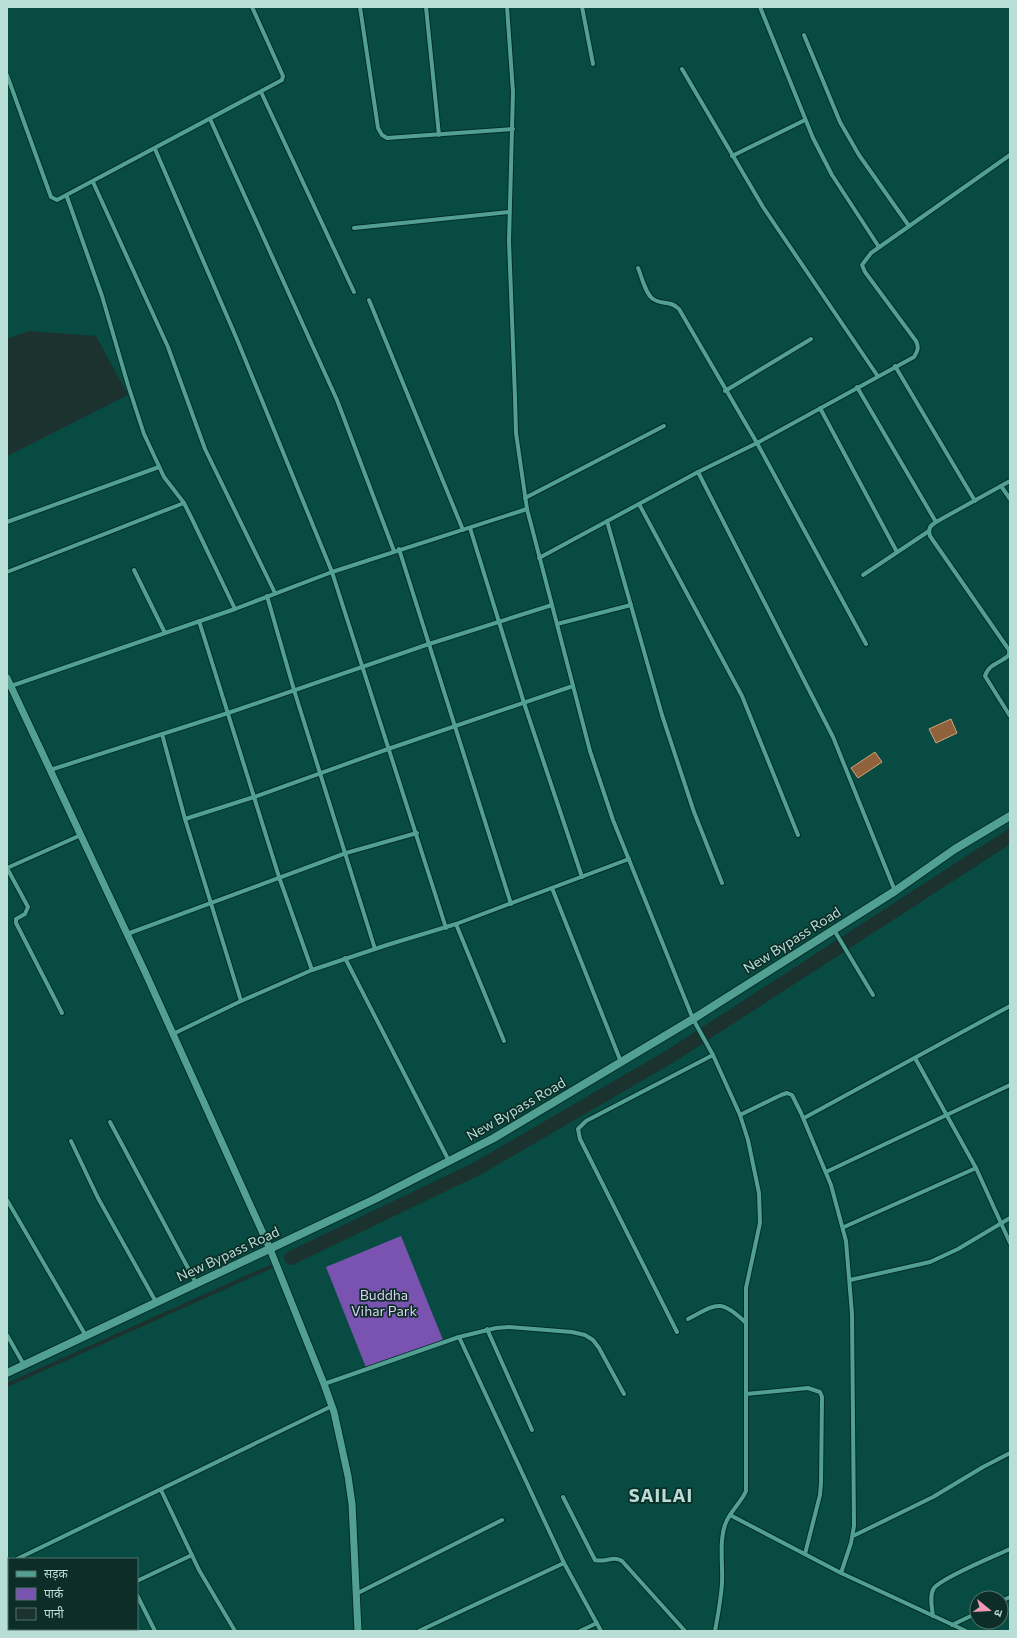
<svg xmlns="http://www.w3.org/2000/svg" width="1017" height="1638" viewBox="0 0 1017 1638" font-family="Commissioner,'Noto Sans Devanagari',sans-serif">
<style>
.green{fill:#7a53b1}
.water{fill:#1c322e}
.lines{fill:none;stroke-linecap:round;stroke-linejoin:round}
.stream{stroke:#1c322e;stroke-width:4}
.canal{stroke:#1c322e;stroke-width:14}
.building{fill:#90623b;stroke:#d4a279}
.minor-casing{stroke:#012f28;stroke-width:6}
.tertiary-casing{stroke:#012f28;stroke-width:9}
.secondary-casing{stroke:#012f28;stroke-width:10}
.minor{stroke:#52a092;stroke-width:4}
.tertiary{stroke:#52a092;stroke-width:7}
.secondary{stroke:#52a092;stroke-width:8}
.labels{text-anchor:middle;stroke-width:3.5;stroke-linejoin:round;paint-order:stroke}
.street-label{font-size:14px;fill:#b9ded6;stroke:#0c2d28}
.park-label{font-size:14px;fill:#dbd2ec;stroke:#0c2d28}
.district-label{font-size:18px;font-weight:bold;letter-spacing:1px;fill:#b9ded6;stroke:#0c2d28}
</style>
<rect width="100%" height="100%" fill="#074b42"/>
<!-- green -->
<path class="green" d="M401,1236L443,1340L367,1370L326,1267Z"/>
<!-- water -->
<path class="water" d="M29,331L96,336L128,395L7,456V339Z"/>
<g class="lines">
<!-- stream -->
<path class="stream" d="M7,1385L270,1267"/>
<!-- canal -->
<path class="canal" d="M291,1258L478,1168L669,1057L1010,836"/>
</g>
<!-- building -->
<g class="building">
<path d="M951,719L957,733L936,743L929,729Z"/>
<path d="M875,752L882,762L858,778L851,768Z"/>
</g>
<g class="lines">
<defs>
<g id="minor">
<path d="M360,7L378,128L382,135L387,138L513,129"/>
<path d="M426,7L439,135"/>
<path d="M507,7L513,92L509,241L515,397L516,433L527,509L590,751L613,820L693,1019L713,1055L740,1115L748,1140L759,1193L760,1223L746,1288V1491C741,1503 729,1512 725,1525C719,1543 723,1564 722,1583C721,1599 718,1615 715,1631"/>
<path d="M582,7L593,64"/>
<path d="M760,7L813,138L832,175L879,247"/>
<path d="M804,35L840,122L859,155L909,226"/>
<path d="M682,69L763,207L877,375"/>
<path d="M7,75L51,197L57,200L282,80L283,76L252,7"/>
<path d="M261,92L354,292"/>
<path d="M210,119L337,400L394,551"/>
<path d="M155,149L236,337L332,572L446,928"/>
<path d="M732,156L805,120"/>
<path d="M93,182L168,347L205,449L275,593"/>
<path d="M67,197L102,296L128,385L144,434L164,477L184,503L192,519L235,609"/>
<path d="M354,228L509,212"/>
<path d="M638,268C642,277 645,293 653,299C661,305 671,300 679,309L757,443L866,644"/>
<path d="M369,300L463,530"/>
<path d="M895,366L975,501"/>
<path d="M857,387L936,522"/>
<path d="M725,391L811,339"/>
<path d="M820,408L897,552"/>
<path d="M698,472L833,737L895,891"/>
<path d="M1010,481L936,522C930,526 928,528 930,536L1009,650V655C1001,663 988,664 985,676L1010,716"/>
<path d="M1001,486L1010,499"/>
<path d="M525,498L664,426"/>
<path d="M639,504L742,696L798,835"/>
<path d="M607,521L662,715L694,812L722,883"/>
<path d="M7,522L159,467"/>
<path d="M470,528L524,703L582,877"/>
<path d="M399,549L511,904"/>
<path d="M539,558L698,472L757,443L914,357C918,351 919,347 916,341L865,272L862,265L871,253L1010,155"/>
<path d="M134,570L165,633"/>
<path d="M7,572L184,503"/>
<path d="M863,575L929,531"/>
<path d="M267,596L294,690L375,949"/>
<path d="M199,621L279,877L312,970"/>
<path d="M557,624L631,605"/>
<path d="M11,686L235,609L332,572L527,509"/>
<path d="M162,734L185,819L241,1001"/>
<path d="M50,770L228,713L429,644L552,605"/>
<path d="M185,819L254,797L388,749L573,686"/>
<path d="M7,868L28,907L25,914L16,919V923L62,1013"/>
<path d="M7,868L81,835"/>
<path d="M552,888L621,1062"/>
<path d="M456,924L504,1041"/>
<path d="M834,930L873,995"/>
<path d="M127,934L346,853L417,833"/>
<path d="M345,958L449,1161"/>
<path d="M173,1034L241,1001L312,970L387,945L456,924L629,859"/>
<path d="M915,1058L976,1168L1010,1243"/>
<path d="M740,1115L781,1095L787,1093L792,1095L801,1113L831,1185L846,1241L852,1314L854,1526L851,1543L841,1573"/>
<path d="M804,1118L1010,1006"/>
<path d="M110,1122L196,1283"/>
<path d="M71,1141L98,1198L156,1302"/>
<path d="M826,1172L1010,1085"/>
<path d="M7,1200L86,1336"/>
<path d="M844,1227L976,1168"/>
<path d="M850,1280L930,1262L958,1249L1010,1218"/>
<path d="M688,1319C717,1304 720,1298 746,1323"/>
<path d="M487,1329L532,1430"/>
<path d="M677,1332L580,1139L578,1129L586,1121L713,1055"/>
<path d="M7,1335L24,1365"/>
<path d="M459,1337L564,1563L601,1631"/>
<path d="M324,1384L459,1337L496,1328L509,1327L572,1332L585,1335L593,1340L599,1348L624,1394"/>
<path d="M746,1394L808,1388L820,1392L822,1397L821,1483L820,1495L805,1554"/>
<path d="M161,1490L199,1570L235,1631"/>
<path d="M563,1497L595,1560C605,1563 613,1555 622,1561L685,1631"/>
<path d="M730,1515L841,1573L966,1631"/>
<path d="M853,1536L933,1497L983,1467L1010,1453"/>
<path d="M17,1559L332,1406"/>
<path d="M7,1564L9,1563"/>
<path d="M137,1581L192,1555"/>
<path d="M356,1594L502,1520"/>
<path d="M137,1595L155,1631"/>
<path d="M1001,1601L1010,1597"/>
<path d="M933,1616C932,1608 929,1595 934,1588C943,1577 995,1556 1010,1549"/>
<path d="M952,1625L977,1613"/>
<path d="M419,1631L564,1563"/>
<path d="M580,1631L597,1623"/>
</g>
<path id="tertiary" d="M7,678L145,972L270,1249L324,1384L334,1412L348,1476L352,1504L358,1631"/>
<path id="secondary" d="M7,1373L375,1199L494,1138L693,1019L895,891L955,849L1010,816"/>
</defs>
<!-- minor casing -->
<use href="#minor" class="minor-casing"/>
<!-- tertiary casing -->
<use href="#tertiary" class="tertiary-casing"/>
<!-- secondary casing -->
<use href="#secondary" class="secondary-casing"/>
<!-- minor -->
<use href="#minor" class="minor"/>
<!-- tertiary -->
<use href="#tertiary" class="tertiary"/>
<!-- secondary -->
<use href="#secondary" class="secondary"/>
</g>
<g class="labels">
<!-- street labels -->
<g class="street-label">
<text transform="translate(792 940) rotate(-32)" y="5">New Bypass Road</text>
<text transform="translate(516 1109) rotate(-30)" y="5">New Bypass Road</text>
<text transform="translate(228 1254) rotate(-25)" y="5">New Bypass Road</text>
</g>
<!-- park labels -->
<g class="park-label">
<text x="384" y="1300">Buddha<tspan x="384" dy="16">Vihar Park</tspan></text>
</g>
<!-- district labels -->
<g class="district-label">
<text x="661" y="1502">SAILAI</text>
</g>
</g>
<!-- border -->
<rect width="1017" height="1638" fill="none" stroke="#b9ded6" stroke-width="16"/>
<!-- legend -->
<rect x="8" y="1558" width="130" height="72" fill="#0c2d28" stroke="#51746e"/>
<rect x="16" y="1571" width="20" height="6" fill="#52a092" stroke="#51746e"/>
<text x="44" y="1578" font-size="12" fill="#b9ded6">सड़क</text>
<rect x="16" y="1588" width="20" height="12" fill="#7a53b1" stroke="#51746e"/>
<text x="44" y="1598" font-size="12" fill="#b9ded6">पार्क</text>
<rect x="16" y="1608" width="20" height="12" fill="#1c322e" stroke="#51746e"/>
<text x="44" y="1618" font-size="12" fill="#b9ded6">पानी</text>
<!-- north arrow -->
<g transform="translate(989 1610) rotate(108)"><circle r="19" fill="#0c2d28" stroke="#51746e"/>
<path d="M0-3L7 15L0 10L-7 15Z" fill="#f19ab4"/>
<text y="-6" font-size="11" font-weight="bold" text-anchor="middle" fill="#b9ded6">उ</text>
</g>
</svg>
